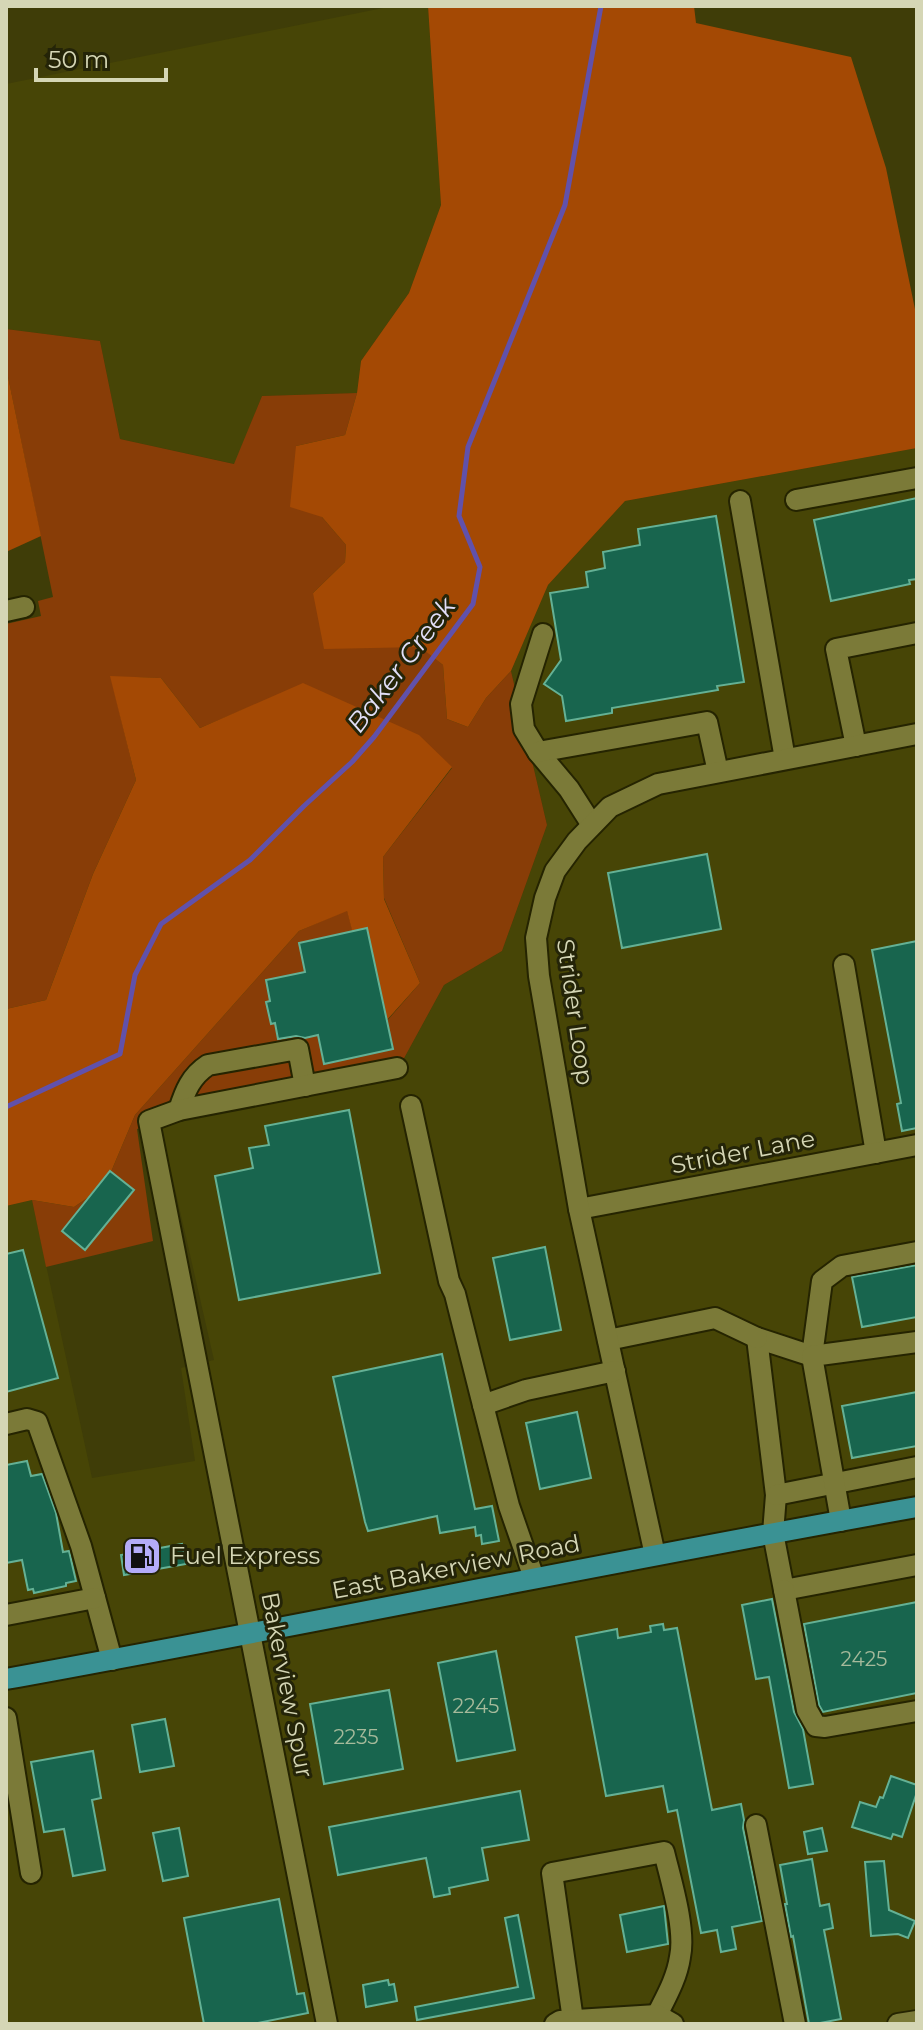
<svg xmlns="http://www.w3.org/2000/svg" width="923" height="2030" viewBox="0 0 923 2030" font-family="Montserrat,sans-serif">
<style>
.built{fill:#474506}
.green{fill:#883d07}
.forest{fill:#a44904}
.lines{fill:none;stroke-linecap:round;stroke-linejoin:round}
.stream{stroke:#6151ab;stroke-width:5}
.building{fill:#18654e;stroke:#64b195;stroke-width:2}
.minor-casing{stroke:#252401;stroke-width:24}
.major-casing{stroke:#252401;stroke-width:24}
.minor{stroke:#7b7a38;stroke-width:20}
.major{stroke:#3a9294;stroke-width:20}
.labels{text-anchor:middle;stroke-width:6;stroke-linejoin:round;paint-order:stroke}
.number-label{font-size:20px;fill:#a6ba9b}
.street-label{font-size:24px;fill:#d5d6b5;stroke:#242408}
.poi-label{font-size:24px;fill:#d5d6b5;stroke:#242408;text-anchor:start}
.water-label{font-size:26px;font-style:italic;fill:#e1dff8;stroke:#242408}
</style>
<rect width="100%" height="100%" fill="#3f3d08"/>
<!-- built -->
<g class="built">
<path d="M393,6H428L441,205L409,293L361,361L357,393L262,396L235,464L120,439L100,341L6,329V84Z"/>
<path d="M917,448V2024H6V1206L32,1200L92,1478L195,1461L181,1368L214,1360L160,1123L402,1062L444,985L502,951L547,825L511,671L548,585L625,501Z"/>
</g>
<!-- green -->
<path class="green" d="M6,329L100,341L120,439L234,464L262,396L357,393L345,435L296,446L322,517L346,545L345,562L313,593L421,647L443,665L447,719L468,727L486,698L511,671L547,825L502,951L444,985L402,1062L137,1129L153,1241L46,1267L32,1200L74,1207L105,1186L135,1115L299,931L347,910L379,1030L420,983L384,898L383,857L452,768L304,684L200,728L161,678L111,677L136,780L93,874L46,1000L6,1009V624L41,616L38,601L53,597L6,367Z"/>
<!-- forest -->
<g class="forest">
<path d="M428,6H694L696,23L851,57L886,168L917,319V448L625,501L548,585L511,671L486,698L468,727L447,719L443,665L420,647L324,649L313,593L345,562L346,545L322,517L290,507L296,446L345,435L357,393L361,361L409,293L441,205Z"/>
<path d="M6,367L41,536L6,552Z"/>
<path d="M110,676L161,678L200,728L303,683L419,735L452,767L383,857L384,899L420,983L378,1030L347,911L299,931L135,1115L105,1186L74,1207L32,1200L6,1206V1009L46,1000L93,874L136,780Z"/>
</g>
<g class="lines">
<!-- stream -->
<path class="stream" d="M6,1107L120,1054L135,975L161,924L250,860L304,806L352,762L374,737L473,604L480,567L459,516L468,447L565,205L601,6"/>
</g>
<!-- building -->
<g class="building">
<path d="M917,498V579L909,580L910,584L831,601L814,520Z"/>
<path d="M716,516L744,682L717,686L718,690L612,708V713L566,721L562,696L544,684L561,660L550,593L588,587L586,572L605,568L603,552L640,545L638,529Z"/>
<path d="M707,854L721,929L622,948L608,873Z"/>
<path d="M367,928L393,1049L324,1064L318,1035L305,1038L296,1036L278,1039L275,1023L271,1024L266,1002L270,1001L266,980L305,972L299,943Z"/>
<path d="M917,941V1128L902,1131L897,1104L901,1103L872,950Z"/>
<path d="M349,1110L380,1273L239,1300L215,1176L253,1168L249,1148L269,1145L265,1126Z"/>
<path d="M110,1171L134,1190L85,1250L62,1231Z"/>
<path d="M545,1247L561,1330L510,1340L493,1258Z"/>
<path d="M23,1250L58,1378L6,1392V1254Z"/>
<path d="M917,1265V1317L862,1327L852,1277Z"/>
<path d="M442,1354L475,1509L492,1506L499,1541L482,1544L481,1535L476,1536L475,1527L440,1533L437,1516L368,1531L365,1522L333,1377Z"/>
<path d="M917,1392V1446L852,1458L842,1406Z"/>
<path d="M577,1412L591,1478L540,1489L526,1423Z"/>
<path d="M27,1461L31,1476L42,1474L56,1513L63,1552L69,1551L76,1581L66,1583V1586L34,1593L33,1589L28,1590L22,1560L6,1563V1465Z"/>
<path d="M182,1544L186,1564L124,1575L121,1555Z"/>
<path d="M772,1599L794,1712L803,1729L813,1784L789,1788L769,1677L756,1679L742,1605Z"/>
<path d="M917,1602V1693L823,1712L819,1705L804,1624Z"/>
<path d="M663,1624L664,1630L677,1628L712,1810L741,1804L744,1820L743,1828L762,1921L732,1927L736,1949L721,1952L717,1930L701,1933L677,1810L668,1812L663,1786L606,1796L576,1637L617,1629L618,1638L651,1632L650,1626Z"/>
<path d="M496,1651L515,1750L457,1761L438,1663Z"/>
<path d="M389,1690L403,1769L324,1784L310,1704Z"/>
<path d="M165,1719L174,1766L140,1772L132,1725Z"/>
<path d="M93,1751L101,1798L92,1800L105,1870L73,1876L64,1829L44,1832L31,1762Z"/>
<path d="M891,1776L917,1785V1792L902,1837L893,1834L891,1839L852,1827L860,1802L876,1807L880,1797L883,1798Z"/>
<path d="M520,1791L529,1840L482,1848L488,1880L449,1888L450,1894L434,1897L426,1858L338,1875L329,1827Z"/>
<path d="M179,1828L188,1876L163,1881L153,1833Z"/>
<path d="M822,1828L827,1851L808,1854L804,1832Z"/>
<path d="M812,1859L820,1906L829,1904L833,1928L824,1930L841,2019L815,2024H809L793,1936L791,1937L785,1904H787L780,1865Z"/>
<path d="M884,1861L889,1910L915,1921L908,1938L898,1934L871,1936L865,1862Z"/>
<path d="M279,1899L297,1994L304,1993L308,2013L253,2024H204L184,1918Z"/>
<path d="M664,1906L668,1944L627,1952L620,1915Z"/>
<path d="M518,1915L534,1998L417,2020L415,2007L518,1987L505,1918Z"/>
<path d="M388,1980L389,1985L394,1984L397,2001L366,2007L363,1985Z"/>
</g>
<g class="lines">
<defs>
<g id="minor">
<path d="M796,500L917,478"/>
<path d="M740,501L785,759"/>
<path d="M6,611L24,607"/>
<path d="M543,634L521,704L524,729L538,752L569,789L592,825"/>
<path d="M856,746L836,649L917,633"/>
<path d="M538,752L707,722L718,772"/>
<path d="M844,965L876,1153"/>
<path d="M411,1106L449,1281L455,1294L483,1405"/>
<path d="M179,1110C185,1091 191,1076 208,1065L298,1049L305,1086"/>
<path d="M579,1209L917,1145"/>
<path d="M917,1252L842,1266L822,1281L812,1356L757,1338L776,1495L773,1533L784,1590L917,1565"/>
<path d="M608,1340L715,1318L757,1338"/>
<path d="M6,1424L27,1419L37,1422L81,1546L112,1660"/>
<path d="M776,1495L917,1467"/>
<path d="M841,1521L812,1356L917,1342"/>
<path d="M655,1555L579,1209L539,976L536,938L545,898L555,871L577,841L610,807L658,784L917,734"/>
<path d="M534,1578L509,1506L483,1405L526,1390L615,1371"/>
<path d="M784,1590L807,1710L816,1726L825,1727L917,1711"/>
<path d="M6,1615L95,1598"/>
<path d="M6,1718L31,1873"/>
<path d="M756,1825L795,2024"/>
<path d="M573,2020L552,1873L664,1852C671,1881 686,1929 680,1957C677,1978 666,1997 657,2015"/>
<path d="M327,2024L149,1121L179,1110L397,1068"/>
<path d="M555,2024L560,2021L657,2015L673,2024"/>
<path d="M898,2024L917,2021"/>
</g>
<path id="major" d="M6,1679C310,1624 613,1561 917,1507"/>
</defs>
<!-- minor casing -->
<use href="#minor" class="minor-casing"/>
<!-- major casing -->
<use href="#major" class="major-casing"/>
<!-- minor -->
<use href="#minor" class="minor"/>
<!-- major -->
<use href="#major" class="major"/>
</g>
<!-- icons -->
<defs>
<symbol id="fuel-square" viewBox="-11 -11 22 22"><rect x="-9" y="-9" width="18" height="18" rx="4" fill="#b4acf9" stroke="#242408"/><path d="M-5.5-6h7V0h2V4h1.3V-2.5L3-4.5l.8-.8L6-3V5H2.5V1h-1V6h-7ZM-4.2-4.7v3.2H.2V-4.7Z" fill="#111"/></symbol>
</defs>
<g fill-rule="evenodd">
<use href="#fuel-square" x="120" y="1534" width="44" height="44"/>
</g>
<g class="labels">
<!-- number labels -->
<g class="number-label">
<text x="864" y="1666">2425</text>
<text x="476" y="1713">2245</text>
<text x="356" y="1744">2235</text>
</g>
<!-- street labels -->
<g class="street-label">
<text transform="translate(575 1012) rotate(82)" y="8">Strider Loop</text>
<text transform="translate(743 1152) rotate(-11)" y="8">Strider Lane</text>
<text transform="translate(456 1567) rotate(-11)" y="8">East Bakerview Road</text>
<text transform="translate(287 1685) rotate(79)" y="8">Bakerview Spur</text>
</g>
<!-- poi labels -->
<g class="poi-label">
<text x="170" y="1564">Fuel Express</text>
</g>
<!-- water labels -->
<g class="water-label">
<text transform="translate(401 665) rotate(-53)" y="9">Baker Creek</text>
</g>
</g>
<!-- border -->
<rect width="923" height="2030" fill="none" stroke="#d5d6b5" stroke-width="16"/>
<!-- scale -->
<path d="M36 68v12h130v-12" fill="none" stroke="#d5d6b5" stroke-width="4"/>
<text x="48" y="68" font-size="24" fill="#d5d6b5" stroke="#242408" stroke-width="6" paint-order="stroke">50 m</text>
</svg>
